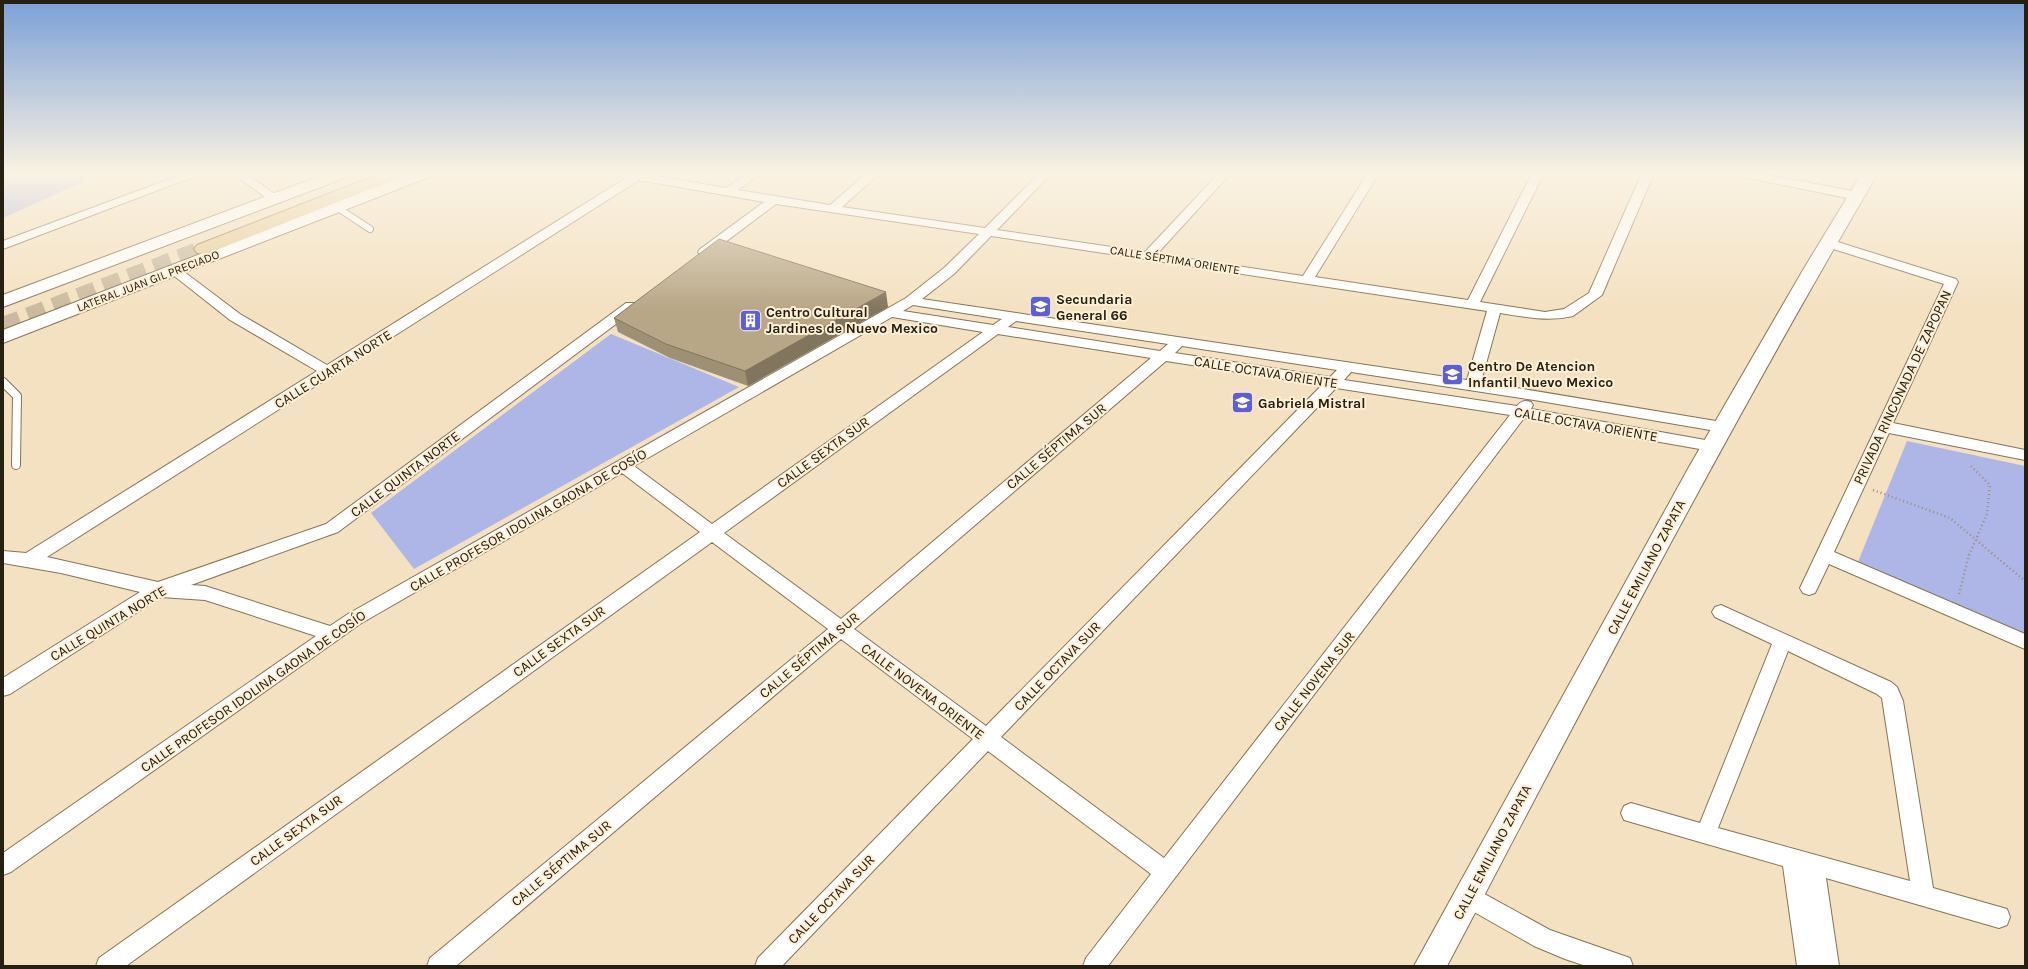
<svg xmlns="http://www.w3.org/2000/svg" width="2028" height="969" viewBox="0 0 2028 969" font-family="Karla,sans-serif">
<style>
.green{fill:#aeb5e7}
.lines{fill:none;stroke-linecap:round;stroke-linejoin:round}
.primary-tunnel{stroke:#cbba9e;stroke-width:18;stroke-dasharray:18 9;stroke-linecap:butt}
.lane-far1-casing{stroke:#857457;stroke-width:8}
.lane-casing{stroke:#857457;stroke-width:10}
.street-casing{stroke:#857457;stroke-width:2}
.secondary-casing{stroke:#857457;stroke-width:2}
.primary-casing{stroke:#9a7c3f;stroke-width:2}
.path{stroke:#9b8d76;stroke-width:2.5;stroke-dasharray:1 3;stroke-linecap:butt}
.lane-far1{stroke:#fff;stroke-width:6}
.lane{stroke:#fff;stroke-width:8}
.street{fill:#fff;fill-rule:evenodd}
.secondary{fill:#fff;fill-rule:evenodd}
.primary{fill:#e8ce9a;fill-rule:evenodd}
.wall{fill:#9e9074}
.shaded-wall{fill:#81755e}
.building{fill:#b8a787;stroke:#81755e}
.labels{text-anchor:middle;stroke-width:4;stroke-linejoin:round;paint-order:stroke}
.far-street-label{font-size:12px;fill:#262013;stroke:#feefd5}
.poi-label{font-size:14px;font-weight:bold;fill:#262013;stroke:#feefd5;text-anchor:start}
.street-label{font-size:14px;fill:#262013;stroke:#feefd5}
</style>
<rect width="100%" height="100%" fill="#f4e1c1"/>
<!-- green -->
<g class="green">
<path d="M3,173H102L3,218Z"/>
<path d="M611,334L739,387L414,569L371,513Z"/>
<path d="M1907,441L2025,466V634L1858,562Z"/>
</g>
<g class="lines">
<!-- primary-tunnel -->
<path class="primary-tunnel" d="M3,326L203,249"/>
<defs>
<path id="lane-far1" d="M338,208L370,229"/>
<path id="lane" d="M3,382L17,396L16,465"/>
<g id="street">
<path d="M186,173H203L3,249V241Z"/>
<path d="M232,173H245L282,199L276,203L272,202Z"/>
<path d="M611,173H639L726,188L749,173H762L738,190L830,205L867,173H880L842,207L985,228L1040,173H1052L997,230L1145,252L1219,173H1231L1157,254L1303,276L1368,173H1379L1315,277L1468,300L1532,173H1544L1480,302L1545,312L1564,309L1589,293L1642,173H1654L1602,295L1573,316C1548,322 1525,317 1500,313L1481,382L1722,422L1727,423L1730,427L1727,431L1722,432L1534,400L1351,372L1344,380L1517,406C1521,401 1524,400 1531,402L1533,405L1531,409L1711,441L1716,442L1719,446L1716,450L1711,451L1524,418L1108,966H1083L1086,958L1151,874L988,751L782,966H755L758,958L973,739L841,639L456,966H427L430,958L828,629L712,542L126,966H96L99,958L700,532L622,473L360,624L11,872L3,875V853L316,636L205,600L161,597L10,694L3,696V678L140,592L61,573L3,563V551L26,553L317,371L230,320L168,271L174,267L179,268L240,314L327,365L626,178L612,175ZM639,180L764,202L700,249L698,252L700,255H708L776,204L979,234L944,268L906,298L348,614L330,626L205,586L191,585L338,532L636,309L638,306L636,303H626L326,524L158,582L47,557ZM991,236L1487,311L1467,380L922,299L954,274ZM913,305L1002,319L993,325L903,311ZM892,317L983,332L712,524L634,466ZM1016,321L1168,344L1160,351L1008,327ZM998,334L1151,358L841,619L724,533ZM1182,346L1337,370L1330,377L1175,353ZM1166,361L1322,385L986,726L854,629ZM1336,388L1510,415L1164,858L1001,737Z"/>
<path d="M1733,173H1758L1857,192L1863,196L1857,200L1738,176Z"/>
<path d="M1828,239L1956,279L1958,282L1893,423L2025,450V460L1889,433L1834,552L2025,634V649L1829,564L1815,593L1809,595L1803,593L1800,588L1944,284L1824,246L1822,243L1824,240Z"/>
<path d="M1721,605L1891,682L1897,687L1903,701L1933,888L2007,909L2010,917L2007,925L1999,928L1826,878L1839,966H1797L1783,866L1624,820L1621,813L1624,806L1631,803L1700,823L1772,644L1715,617L1712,612L1715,607ZM1788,651L1877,694L1882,698L1910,881L1718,828Z"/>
<path d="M1468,885L1550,930L1630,958L1633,966H1586L1565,959L1534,946L1460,904L1457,896L1460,888Z"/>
</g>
<g id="secondary">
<path d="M328,173H352L350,176L3,307V295Z"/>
<path d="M411,173H434L432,176L3,343V330Z"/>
<path d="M1862,173H1878C1725,433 1587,700 1447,966H1414L1689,467L1803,270Z"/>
</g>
<path id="primary" d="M382,173H405L403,176L209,253L203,254L197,253L194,249L197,245Z"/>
</defs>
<!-- lane-far1 casing -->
<use href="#lane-far1" class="lane-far1-casing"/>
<!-- lane casing -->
<use href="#lane" class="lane-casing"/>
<!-- street casing -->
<use href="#street" class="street-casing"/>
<!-- secondary casing -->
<use href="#secondary" class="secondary-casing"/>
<!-- primary casing -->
<use href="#primary" class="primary-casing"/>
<!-- path -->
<g class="path">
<path d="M1873,490L1950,518L2025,581"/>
<path d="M1959,594L1969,555L1987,514L1990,485L1969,464"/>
</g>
<!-- lane-far1 -->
<use href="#lane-far1" class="lane-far1"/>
<!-- lane -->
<use href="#lane" class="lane"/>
<!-- street -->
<use href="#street" class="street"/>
<!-- secondary -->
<use href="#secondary" class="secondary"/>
<!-- primary -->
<use href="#primary" class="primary"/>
</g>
<!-- wall -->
<path class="wall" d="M888,307L748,386L670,358L618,332L614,318Z"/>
<!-- shaded-wall -->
<path class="shaded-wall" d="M886,292L888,307L748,386L745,371Z"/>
<!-- building -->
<path class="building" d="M719,239L886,292L745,371L666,344L614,318Z"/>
<!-- sky -->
<linearGradient id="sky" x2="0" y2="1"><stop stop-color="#7ba0d7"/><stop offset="0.56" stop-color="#faf2e3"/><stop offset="1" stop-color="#faf2e3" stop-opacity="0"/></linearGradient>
<rect width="2028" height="309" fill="url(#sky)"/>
<!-- icons -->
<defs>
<symbol id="school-square" viewBox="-11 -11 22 22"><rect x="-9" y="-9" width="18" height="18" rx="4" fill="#5e5fd8" stroke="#feefd5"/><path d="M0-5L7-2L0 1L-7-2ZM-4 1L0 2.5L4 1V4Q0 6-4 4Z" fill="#fff"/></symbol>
<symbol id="building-square" viewBox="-11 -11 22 22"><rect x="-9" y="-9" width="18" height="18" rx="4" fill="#5e5fd8" stroke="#feefd5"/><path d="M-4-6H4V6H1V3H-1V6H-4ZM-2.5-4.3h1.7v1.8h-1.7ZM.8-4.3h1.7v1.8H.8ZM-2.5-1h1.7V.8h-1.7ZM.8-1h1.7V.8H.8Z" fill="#fff"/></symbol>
</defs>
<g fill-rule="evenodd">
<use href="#school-square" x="1028" y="294" width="25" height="25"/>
<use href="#building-square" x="738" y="308" width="25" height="25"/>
<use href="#school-square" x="1440" y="362" width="25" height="25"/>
<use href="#school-square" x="1230" y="390" width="25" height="25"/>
</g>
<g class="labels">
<!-- far-street labels -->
<g class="far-street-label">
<text transform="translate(1175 260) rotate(9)" y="4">CALLE SÉPTIMA ORIENTE</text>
<text transform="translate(148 281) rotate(-21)" y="4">LATERAL JUAN GIL PRECIADO</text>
</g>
<!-- poi labels -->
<g class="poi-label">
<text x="1056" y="304">Secundaria<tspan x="1056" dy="16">General 66</tspan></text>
<text x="766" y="317">Centro Cultural<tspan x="766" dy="16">Jardines de Nuevo Mexico</tspan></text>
<text x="1468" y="371">Centro De Atencion<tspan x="1468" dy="16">Infantil Nuevo Mexico</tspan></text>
<text x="1258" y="408">Gabriela Mistral</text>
</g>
<!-- street labels -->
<g class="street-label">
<text transform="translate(333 369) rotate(-32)" y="5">CALLE CUARTA NORTE</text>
<text transform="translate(1266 372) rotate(9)" y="5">CALLE OCTAVA ORIENTE</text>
<text transform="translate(1902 387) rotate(-65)" y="5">PRIVADA RINCONADA DE ZAPOPAN</text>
<text transform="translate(1586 424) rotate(10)" y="5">CALLE OCTAVA ORIENTE</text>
<text transform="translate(1056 446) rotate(-40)" y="5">CALLE SÉPTIMA SUR</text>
<text transform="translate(823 452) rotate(-36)" y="5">CALLE SEXTA SUR</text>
<text transform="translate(405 474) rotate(-37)" y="5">CALLE QUINTA NORTE</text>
<text transform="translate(528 520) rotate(-30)" y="5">CALLE PROFESOR IDOLINA GAONA DE COSÍO</text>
<text transform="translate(1646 567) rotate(-62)" y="5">CALLE EMILIANO ZAPATA</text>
<text transform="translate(108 623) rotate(-31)" y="5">CALLE QUINTA NORTE</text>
<text transform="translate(559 641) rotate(-36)" y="5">CALLE SEXTA SUR</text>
<text transform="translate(809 655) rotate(-40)" y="5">CALLE SÉPTIMA SUR</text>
<text transform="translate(1057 666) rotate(-46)" y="5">CALLE OCTAVA SUR</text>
<text transform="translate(1314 681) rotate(-52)" y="5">CALLE NOVENA SUR</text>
<text transform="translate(253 691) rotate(-35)" y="5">CALLE PROFESOR IDOLINA GAONA DE COSÍO</text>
<text transform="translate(923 691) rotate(37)" y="5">CALLE NOVENA ORIENTE</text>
<text transform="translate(296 830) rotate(-36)" y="5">CALLE SEXTA SUR</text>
<text transform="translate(1492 852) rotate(-62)" y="5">CALLE EMILIANO ZAPATA</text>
<text transform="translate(561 863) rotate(-40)" y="5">CALLE SÉPTIMA SUR</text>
<text transform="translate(831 899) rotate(-46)" y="5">CALLE OCTAVA SUR</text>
</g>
</g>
<!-- border -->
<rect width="2028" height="969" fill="none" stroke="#262013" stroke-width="8"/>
</svg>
